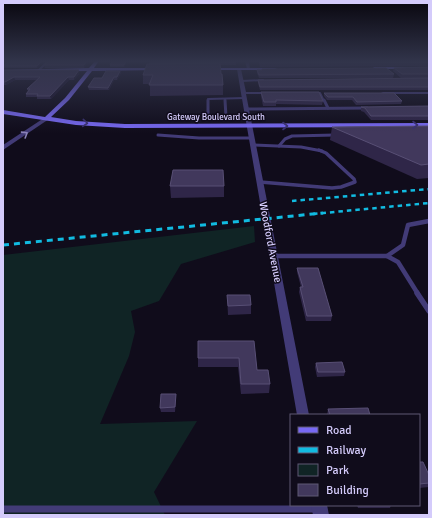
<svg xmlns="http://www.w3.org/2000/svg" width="432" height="518" viewBox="0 0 432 518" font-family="Signika,sans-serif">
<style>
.green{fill:#102425}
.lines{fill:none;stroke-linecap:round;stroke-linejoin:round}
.service-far5{stroke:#423b77;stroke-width:2}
.service-far4{stroke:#423b77;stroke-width:3}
.service-far3{stroke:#423b77;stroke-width:3.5}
.service-far2{stroke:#423b77;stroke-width:4.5}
.service-far1{stroke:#423b77;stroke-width:5.5}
.service{stroke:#423b77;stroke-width:7}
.minor{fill:#423b77;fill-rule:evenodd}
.tertiary{fill:#423b77;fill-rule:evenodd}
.secondary{fill:#7869f4;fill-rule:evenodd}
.rail-far1{stroke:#11bbe1;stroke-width:2.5;stroke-dasharray:4.5 4;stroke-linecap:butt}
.rail{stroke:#11bbe1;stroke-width:3;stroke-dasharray:6 5;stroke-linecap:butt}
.wall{fill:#2f2648}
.shaded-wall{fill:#1b142e}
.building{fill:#41385c;stroke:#584f75}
.oneway{stroke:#3a3172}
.oneway2{stroke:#8b83b9}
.labels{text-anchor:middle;stroke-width:3;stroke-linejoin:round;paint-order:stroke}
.far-street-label{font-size:9px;fill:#d4cbfb;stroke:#100c1b}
.street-label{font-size:11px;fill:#d4cbfb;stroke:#100c1b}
</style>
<rect width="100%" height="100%" fill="#100c1b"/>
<!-- green -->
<path class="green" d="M254,226L255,242L181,264L159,301L131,311L135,332L129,356L100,424L197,421L154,492L165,515H3V255Z"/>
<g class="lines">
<!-- service-far5 -->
<g class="service-far5">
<path d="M39,70L48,61"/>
<path d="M241,81L263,80"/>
<path d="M320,93L324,101"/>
<path d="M225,99V101"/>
<path d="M208,101V99L244,98"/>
</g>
<!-- service-far4 -->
<g class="service-far4">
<path d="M208,100V117L248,118"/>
<path d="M225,100L226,117"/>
<path d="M324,100L328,108"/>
<path d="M246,109L367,108"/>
<path d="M158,135L199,138H251"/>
<path d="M252,145L301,147L322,151"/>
<path d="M279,146L285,139L292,136L335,135"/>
</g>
<!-- service-far3 -->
<path class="service-far3" d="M260,182L332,188L341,187L355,182L354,179L326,153L319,150"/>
<!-- service-far2 -->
<g class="service-far2">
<path d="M274,256H387L403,245L408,225L429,221"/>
<path d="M387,256L398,262L418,294"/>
</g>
<!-- service-far1 -->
<path class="service-far1" d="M417,293L429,311"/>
<!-- service -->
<path class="service" d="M3,509H316"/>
<!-- minor -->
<g class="minor">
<path d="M245,61H249L250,70L247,69Z"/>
<path d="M239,68L241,69L246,92H272L274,93L272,94H246L309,415H297L241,93L237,69Z"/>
<path d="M383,92H429V94H381V93Z"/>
<path d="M311,505H327L329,515H313Z"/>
</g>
<!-- tertiary -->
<path class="tertiary" d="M44,118L49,119L3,150V145Z"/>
<!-- secondary -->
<g class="secondary">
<path d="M95,61H99L94,68H157L159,69L157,70L92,71L69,100L51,117L76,121L125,124L429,123V127L125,128L76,125L3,114V110L45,117L65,98L87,71L3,72V70L89,68Z"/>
<path d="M373,67H429V69H375Z"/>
<path d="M205,68H275L277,69L275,70H207Z"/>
</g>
<!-- rail-far1 -->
<g class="rail-far1">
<path d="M292,201L429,189"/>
<path d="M313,214L429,203"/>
</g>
<!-- rail -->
<path class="rail" d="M3,245L323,213"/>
</g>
<!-- wall -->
<g class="wall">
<path d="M9,61H45L37,68H4L3,66Z"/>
<path d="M49,61H89L84,68H45L44,65Z"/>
<path d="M112,61H128L124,67H110V65Z"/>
<path d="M151,61L236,62V65H220L221,74L223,85V95L150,96V84H143V75L149,64Z"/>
<path d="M258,61H429V66L260,67Z"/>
<path d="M429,67V78H401L393,71L394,68Z"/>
<path d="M262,69L394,74L393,78H259L257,73V70H262Z"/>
<path d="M3,70H79V74L74,80H69L51,99H37V97H26V94L28,91L27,89L37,80H15L6,85H3Z"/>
<path d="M120,71L121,73L117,80H114L109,90H89L88,87Z"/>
<path d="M429,78V90H260L258,83V80Z"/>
<path d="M261,92L323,101L322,105L276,104V106H263L261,96Z"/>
<path d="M324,93L402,101L401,104L356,105L352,100H327L324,96Z"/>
<path d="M429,106V120H371L364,112L361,111V107Z"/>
<path d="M429,126V178L417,179L330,140L332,127Z"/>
<path d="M170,186H224V197L171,198Z"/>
<path d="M297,268L332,316L331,321H306L299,292L300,287H301L297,272Z"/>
<path d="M227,295L251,305V314L228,315Z"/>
<path d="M254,341L257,370L270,384L269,393L241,394L238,367H198V358Z"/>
<path d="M316,363L345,372L344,376L317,377L315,367Z"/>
<path d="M176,394L175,412H161L160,408Z"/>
<path d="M328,409L370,415H327Z"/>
<path d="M419,462L429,475V487L419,488Z"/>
<path d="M357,505H391L390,508H358Z"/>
</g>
<!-- shaded-wall -->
<g class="shaded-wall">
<path d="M42,61H45L37,68V66Z"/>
<path d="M87,61H89L84,68V65Z"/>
<path d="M126,61H128L124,67V65Z"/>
<path d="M79,70V74L74,80V77Z"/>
<path d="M120,71L121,73L117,80V77Z"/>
<path d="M14,77L15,80L6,85L5,82Z"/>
<path d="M68,77L69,80L51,99L50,96Z"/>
<path d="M114,77V80L109,90L108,88Z"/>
<path d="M176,394V399L175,412V407Z"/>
</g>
<!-- building -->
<g class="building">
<path d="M9,61H42L37,66H3Z"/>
<path d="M49,61H87L84,65H44Z"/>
<path d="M112,61H126L124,65H110Z"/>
<path d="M151,61H236V62H219V63L149,64Z"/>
<path d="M259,61H429V62L260,63Z"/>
<path d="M220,63L221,74H222L223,85H149L153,75H143L147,64Z"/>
<path d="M429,67V74H402L394,68Z"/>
<path d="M386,68L394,74L259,75L257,70H262V69Z"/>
<path d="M3,70H79L74,77H68L50,96H37L38,94H26L30,89H27L40,77H14L5,82H3Z"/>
<path d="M106,71H120L117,77H114L108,88L88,87L94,78H102Z"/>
<path d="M429,78V87H260L258,80Z"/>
<path d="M261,92H319L323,101L276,100V102H264Z"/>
<path d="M324,93H394L402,101L357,102L353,97H328Z"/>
<path d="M429,106V116H371L365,108L361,107Z"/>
<path d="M429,126V164L421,165L332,127Z"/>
<path d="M173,170H223L224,186H170Z"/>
<path d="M297,268H318L332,316H307L300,287H303Z"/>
<path d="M227,295H250L251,305L228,306Z"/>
<path d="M198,341H254L257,370H268L270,384H241L239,358H198Z"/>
<path d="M342,362L345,372H318L316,363Z"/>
<path d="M161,394H176L175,407L160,408Z"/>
<path d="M368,408L370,415H330L328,409Z"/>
<path d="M419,462H423L429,475V483L419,484Z"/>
</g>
<!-- one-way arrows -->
<defs><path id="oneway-chevron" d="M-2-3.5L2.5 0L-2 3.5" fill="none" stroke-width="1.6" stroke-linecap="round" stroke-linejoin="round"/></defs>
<g class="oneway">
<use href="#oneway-chevron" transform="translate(85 123) rotate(5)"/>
<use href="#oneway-chevron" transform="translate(415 125)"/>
<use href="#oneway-chevron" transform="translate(285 126)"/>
</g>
<use class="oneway2" href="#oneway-chevron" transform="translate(25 134) rotate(-32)"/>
<!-- sky -->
<linearGradient id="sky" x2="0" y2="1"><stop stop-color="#09070f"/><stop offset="0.46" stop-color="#31344a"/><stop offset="1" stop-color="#31344a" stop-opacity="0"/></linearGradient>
<rect width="432" height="133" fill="url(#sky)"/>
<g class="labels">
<!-- far-street labels -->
<g class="far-street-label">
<text x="216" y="120">Gateway Boulevard South</text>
</g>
<!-- street labels -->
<g class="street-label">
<text transform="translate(271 242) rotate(79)" y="4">Woodford Avenue</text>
</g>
</g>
<!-- border -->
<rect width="432" height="518" fill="none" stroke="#d4cbfb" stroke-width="8"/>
<!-- legend -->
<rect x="290" y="414" width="130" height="92" fill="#100c1b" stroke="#5e5875"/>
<rect x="298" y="427" width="20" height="6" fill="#7869f4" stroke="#5e5875"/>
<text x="326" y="434" font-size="12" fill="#d4cbfb">Road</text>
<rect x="298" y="447" width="20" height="6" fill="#11bbe1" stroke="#5e5875"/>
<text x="326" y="454" font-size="12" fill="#d4cbfb">Railway</text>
<rect x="298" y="464" width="20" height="12" fill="#102425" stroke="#5e5875"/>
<text x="326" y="474" font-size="12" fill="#d4cbfb">Park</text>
<rect x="298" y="484" width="20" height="12" fill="#41385c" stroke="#5e5875"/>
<text x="326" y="494" font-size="12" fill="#d4cbfb">Building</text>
</svg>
